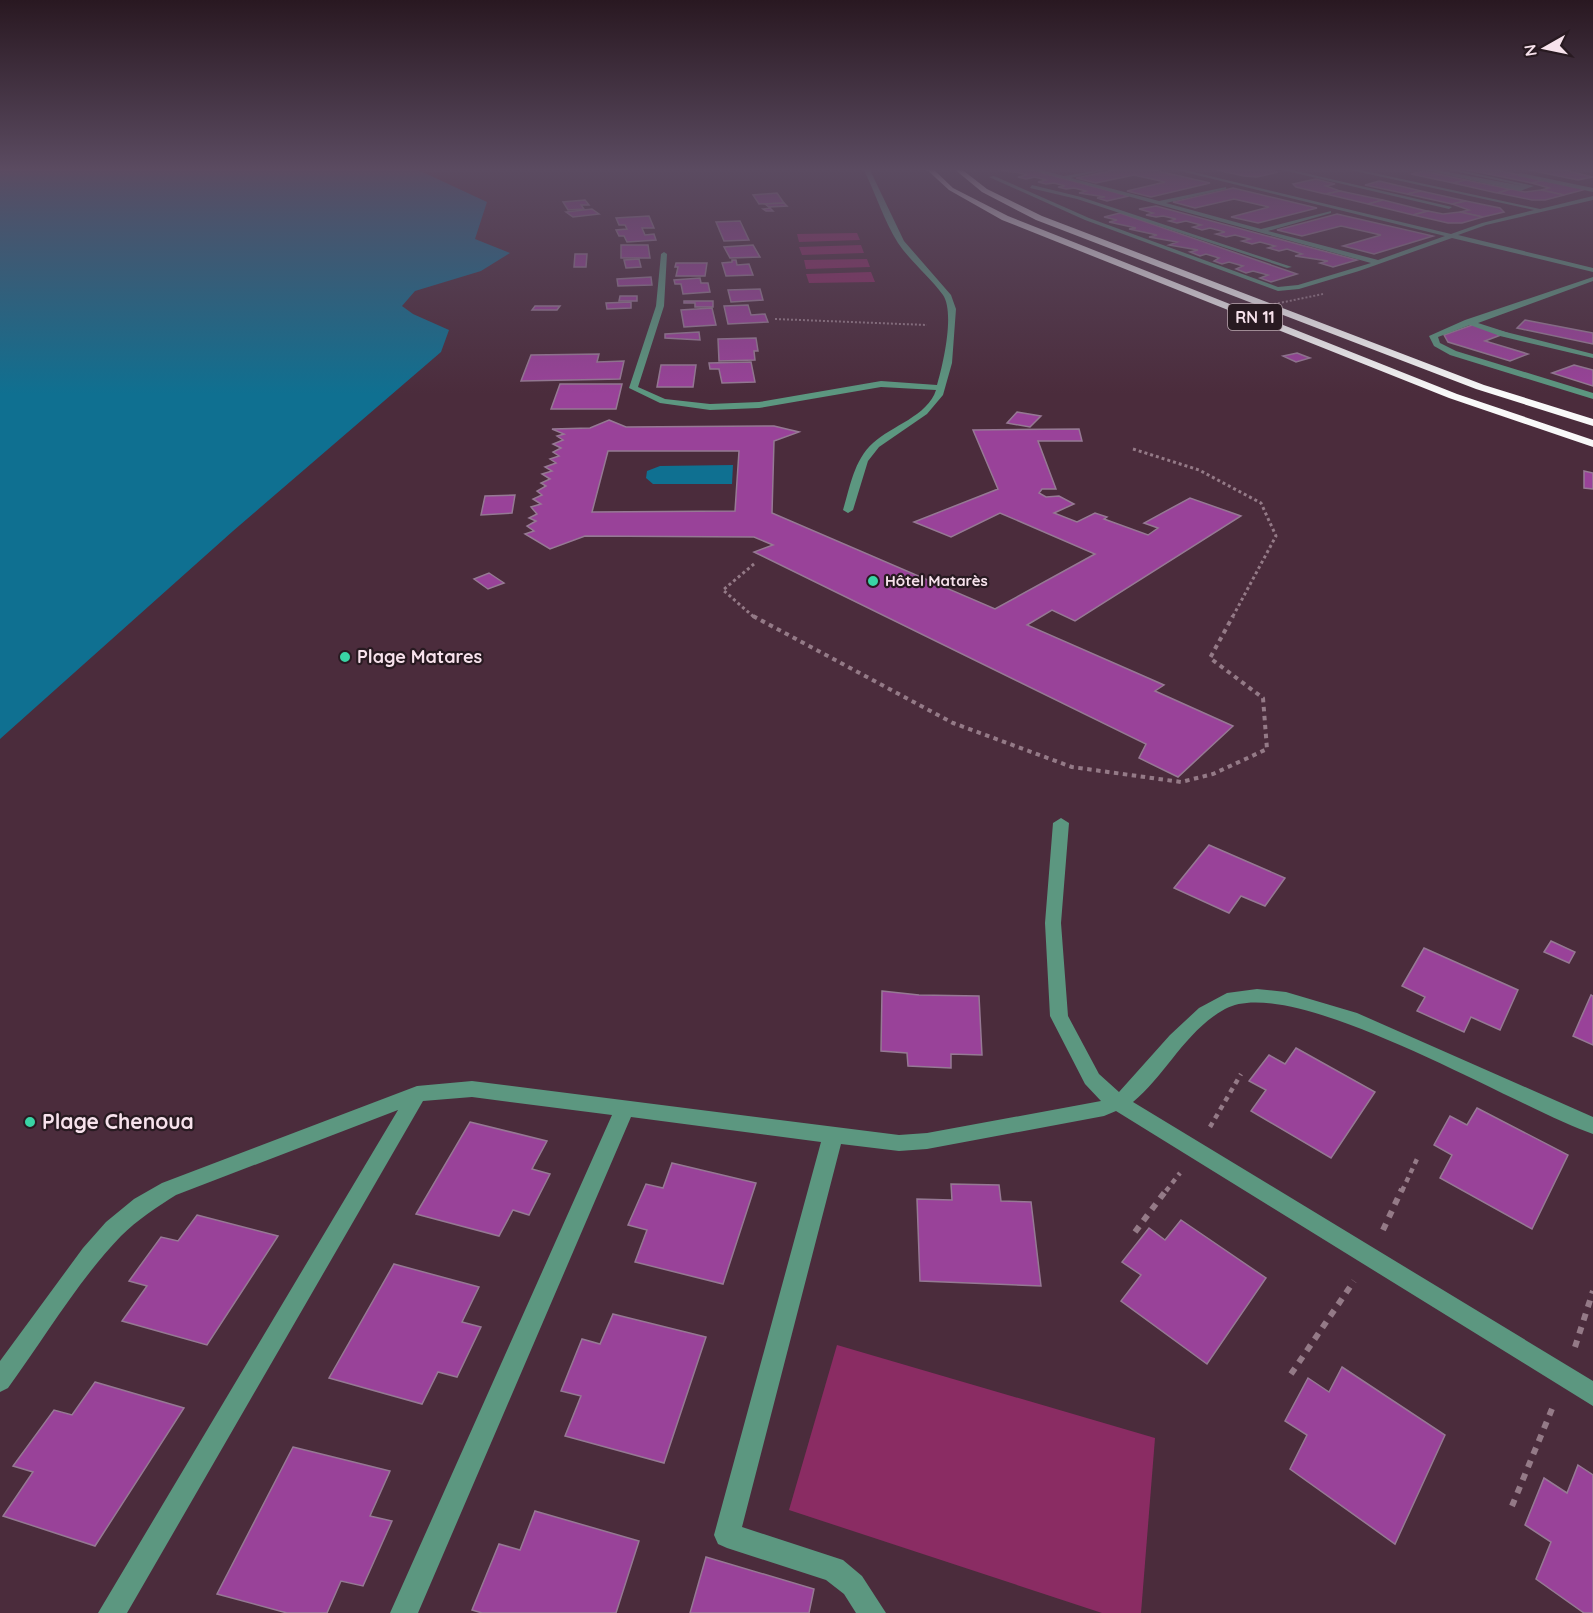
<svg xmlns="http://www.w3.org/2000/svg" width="1593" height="1613" viewBox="0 0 1593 1613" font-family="Quicksand,sans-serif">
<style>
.green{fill:#8a2c63}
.water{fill:#0f7091}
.building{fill:#994299;stroke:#967994;stroke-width:1.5;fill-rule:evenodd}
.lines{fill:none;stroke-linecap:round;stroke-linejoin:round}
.path-far4{stroke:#947a87;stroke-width:2;stroke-dasharray:2 2;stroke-linecap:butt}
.path-far3{stroke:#947a87;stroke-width:3;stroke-dasharray:3 3;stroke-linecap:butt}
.path-far2{stroke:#947a87;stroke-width:4;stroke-dasharray:4.5 4.5;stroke-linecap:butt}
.path-far1{stroke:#947a87;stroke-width:4.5;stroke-dasharray:5 5;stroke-linecap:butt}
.path{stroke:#947a87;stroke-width:6;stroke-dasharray:7 7;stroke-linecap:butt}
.minor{fill:#5c9780;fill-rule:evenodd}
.highway{fill:#f9f9f9;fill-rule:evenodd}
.path-bridge{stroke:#947a87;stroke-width:2;stroke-dasharray:2 2;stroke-linecap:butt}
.poi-dot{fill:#39d4a5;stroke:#281a21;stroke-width:2}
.labels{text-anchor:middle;stroke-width:4.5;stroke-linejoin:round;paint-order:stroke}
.far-poi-label{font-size:15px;font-weight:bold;fill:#f7e2ec;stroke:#281a21;text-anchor:start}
.shield{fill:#281a21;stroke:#b9a6af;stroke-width:1.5}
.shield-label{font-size:16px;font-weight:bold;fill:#f7e2ec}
.poi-label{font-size:18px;font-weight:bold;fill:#f7e2ec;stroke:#281a21;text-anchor:start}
.near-poi-label{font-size:21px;font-weight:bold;fill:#f7e2ec;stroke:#281a21;text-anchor:start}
</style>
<rect width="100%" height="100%" fill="#4b2c3c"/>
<!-- green -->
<g class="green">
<path d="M857,233L860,240L799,242L797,234Z"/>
<path d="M861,245L864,253L802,255L799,247Z"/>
<path d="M867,259L870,267L806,269L804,260Z"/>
<path d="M871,272L875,282L809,283L806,274Z"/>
<path d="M837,1345L1155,1438L1141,1613H1102L789,1510Z"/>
</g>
<!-- water -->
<g class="water">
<path d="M0,168H414L487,202L475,239L510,253L481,271L415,291L402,306L413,314L449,330L441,352L233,531L0,739Z"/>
<path d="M733,465L732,484H653L646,478L647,471L660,466Z"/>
</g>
<!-- building -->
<g class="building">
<path d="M1001,168H1024L1129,196L1107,201L1097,198L1105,197L1079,193L1086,191L1074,188L1066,189L1058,187L1065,186L1054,183L1046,184L1038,182L1046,180L1035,177L1026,179L1018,177L1027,175L1016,172L1001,171L1009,170Z"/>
<path d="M1125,168H1145L1210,183L1151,197L1127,191L1165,182L1134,175L1096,183L1076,178Z"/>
<path d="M1227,168L1250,170L1260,168L1278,172L1257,177L1244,176L1217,170Z"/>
<path d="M1456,168H1483L1501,171L1488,174Z"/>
<path d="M1519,168H1556L1593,177L1578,180Z"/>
<path d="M1424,171L1466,180L1453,183L1411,174Z"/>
<path d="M1501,171L1544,180L1532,183L1488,174Z"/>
<path d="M1316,179L1335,184L1326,186L1340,191L1325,194L1296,187L1293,184Z"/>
<path d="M1466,180L1510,189L1497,193L1453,183Z"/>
<path d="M1545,180L1579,187L1583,190L1564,195L1541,190L1549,188L1532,183Z"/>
<path d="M1379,181L1421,191L1407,194L1365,185Z"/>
<path d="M1233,188L1317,208L1258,223L1231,217L1269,207L1234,199L1195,208L1173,202Z"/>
<path d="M1511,189L1525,192L1541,190L1564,195L1545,200H1532L1498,193Z"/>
<path d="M1340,191L1383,200L1368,204L1326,194Z"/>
<path d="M1421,191L1466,201L1452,204L1407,194Z"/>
<path d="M777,193L784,203L759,204L753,195Z"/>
<path d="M585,200L589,205H581L584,209L568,210L563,202Z"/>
<path d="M1383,200L1427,211L1413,215L1368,204Z"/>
<path d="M1466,201L1500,208L1504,212L1483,217L1460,212L1469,210L1452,204Z"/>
<path d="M784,203L787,206L769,207L773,211H766L763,209L770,208L765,204Z"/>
<path d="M1156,206L1357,260L1333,267L1320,263L1328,261L1295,256L1302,254L1287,249L1279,251L1268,248L1275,246L1260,242L1252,244L1242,241L1250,239L1235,235L1226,237L1216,234L1225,232L1210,228L1202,230L1193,227L1201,225L1186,221L1177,223L1169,221L1176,219L1163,216L1156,217L1146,215L1153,213L1139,209Z"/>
<path d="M592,209L599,214L573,217L566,212Z"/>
<path d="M1428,211L1443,214L1460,212L1483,217L1462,223H1448L1413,215Z"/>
<path d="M1120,213L1297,274L1271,282L1260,278L1268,275L1253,271L1246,273L1236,269L1243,266L1229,262L1222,264L1214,261L1219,258L1206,254L1200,256L1190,252L1198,250L1169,245L1177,242L1149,237L1157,235L1129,229L1136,228L1109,222L1117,220L1104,217Z"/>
<path d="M1337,214L1433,236L1374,254L1343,246L1381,235L1341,226L1302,236L1277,230Z"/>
<path d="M649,216L654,228H642L645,235L654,234L656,240L627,242L624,236H619L616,230L627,229L625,225H619L616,218Z"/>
<path d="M740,221L749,240L724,241L716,222Z"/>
<path d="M621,245H648L650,258H621Z"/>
<path d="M753,245L760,257L730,258L724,247Z"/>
<path d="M575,254H587L586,267H574Z"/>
<path d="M639,259L641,267L626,268L624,260Z"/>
<path d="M732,260H736L737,265L749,264L753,275L726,276L722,263L732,262Z"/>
<path d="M676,263H707L705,276H676L678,267H675Z"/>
<path d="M651,277L652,285L618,286L617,279Z"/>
<path d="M700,278L701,283H708L710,292L683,294L681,284H675L674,280Z"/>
<path d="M760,289L763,300L731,302L728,290Z"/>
<path d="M620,296H637V301H619Z"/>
<path d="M684,301H713V307H695V303H684Z"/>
<path d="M631,302V308L607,309L606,303Z"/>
<path d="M748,305L751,315L765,314L768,322L728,324L724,306Z"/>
<path d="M535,306H560L557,310H532Z"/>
<path d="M712,308L716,325L684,327L681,310Z"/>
<path d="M1525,320L1593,333V344L1517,328Z"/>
<path d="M1475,324L1506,333L1485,341L1528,354L1510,361L1448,342L1444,335Z"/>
<path d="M699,332L700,340L665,338V334Z"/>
<path d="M756,338L758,351H754L755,360L719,361L718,339Z"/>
<path d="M1297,353L1310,358L1296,362L1283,356Z"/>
<path d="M599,354L597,362L624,361L620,379L521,381L531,355Z"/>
<path d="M751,362L755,382L722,383L719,369H710L709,363Z"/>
<path d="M661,365H696L693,387H657Z"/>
<path d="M1574,365L1593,370V386L1552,373Z"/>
<path d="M560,384H622L616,409H551Z"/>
<path d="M1017,412L1041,416L1030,427L1007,423Z"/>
<path d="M609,420L626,427L774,426L799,432L774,441L772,513L995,609L1095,554L1000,513L951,537L914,522L998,489L973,430L1079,429L1082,441H1038L1056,489H1042L1039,493L1046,497L1059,496L1074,504L1054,513L1077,522L1095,513L1107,517L1104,519L1148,535L1158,528L1144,523L1190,498L1241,516L1075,621L1052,610L1027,625L1164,685L1155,691L1233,726L1178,777L1139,758L1146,744L754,552L773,545L754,537L585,536L550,549L525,534L534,531L527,526L536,521L529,518L537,514L531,507L541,504L533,499L542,495L537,491L546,486L541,483L550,479L542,474L552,471L545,467L556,463L550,459L559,456L553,452L561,448L553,444L563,440L557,436L564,434L552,429L590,428ZM608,451H739L735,511L592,512Z"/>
<path d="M1584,471L1593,473V489L1584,488Z"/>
<path d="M515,495L512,513L481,515L485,496Z"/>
<path d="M489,573L504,583L488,589L474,579Z"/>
<path d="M1209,845L1285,878L1265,906L1241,896L1229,913L1174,888Z"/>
<path d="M1551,941L1575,952L1569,963L1544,952Z"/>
<path d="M1424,948L1518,990L1500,1030L1471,1017L1464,1032L1417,1011L1425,997L1402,986Z"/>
<path d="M882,991L919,995L979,996L982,1055L951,1054V1068L908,1066L907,1053L881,1051Z"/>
<path d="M1591,995L1593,996V1045L1573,1036Z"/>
<path d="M1296,1048L1375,1092L1331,1158L1251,1111L1266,1090L1249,1081L1269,1055L1285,1064Z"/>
<path d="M1477,1108L1568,1155L1532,1229L1440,1178L1452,1155L1434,1145L1450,1116L1467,1125Z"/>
<path d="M470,1122L547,1141L532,1169L550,1174L529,1215L513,1210L499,1236L416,1214Z"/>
<path d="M672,1163L756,1183L723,1284L635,1262L647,1230L628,1225L646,1184L663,1188Z"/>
<path d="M951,1184L999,1185L1001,1201L1031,1202L1041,1286L920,1281L917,1199L952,1200Z"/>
<path d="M197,1215L278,1236L207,1345L122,1321L147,1286L129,1281L161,1237L178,1241Z"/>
<path d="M1181,1220L1266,1278L1207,1364L1121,1301L1141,1275L1122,1262L1149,1228L1165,1240Z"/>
<path d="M394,1264L479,1287L462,1322L481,1327L457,1377L438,1372L422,1404L329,1378Z"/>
<path d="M613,1314L706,1337L664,1463L565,1436L581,1396L561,1391L582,1339L600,1344Z"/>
<path d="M1342,1367L1445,1435L1395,1544L1290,1469L1307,1435L1285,1421L1308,1378L1329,1392Z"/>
<path d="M95,1382L184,1408L95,1546L3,1516L33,1472L13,1466L54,1410L72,1415Z"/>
<path d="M293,1447L390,1471L370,1516L392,1521L363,1586L341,1581L327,1613H287L217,1594Z"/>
<path d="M1578,1465L1593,1475V1613H1584L1536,1579L1551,1542L1525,1525L1544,1478L1567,1493Z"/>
<path d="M535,1511L639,1541L616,1613H482L472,1610L499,1544L520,1550Z"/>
<path d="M706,1557L814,1589L809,1613H690Z"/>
</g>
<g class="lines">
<!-- path-far4 -->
<path class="path-far4" d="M775,319L927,325"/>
<!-- path-far3 -->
<g class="path-far3">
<path d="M1133,449L1199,470L1261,503L1276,536L1232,618"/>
<path d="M754,564L723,590L755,618"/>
</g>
<!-- path-far2 -->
<path class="path-far2" d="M753,616L953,723L1072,767L1181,782L1213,774L1267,749L1263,698L1210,658L1233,616"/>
<!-- path-far1 -->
<g class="path-far1">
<path d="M1210,1127L1241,1074"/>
<path d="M1166,1191L1180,1173"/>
<path d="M1402,1191L1417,1159"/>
</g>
<!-- path -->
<g class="path">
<path d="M1383,1230L1402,1189"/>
<path d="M1135,1232L1167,1189"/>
<path d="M1575,1347L1593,1291"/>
<path d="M1291,1374L1354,1281"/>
<path d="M1512,1506L1554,1404"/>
</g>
<!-- minor -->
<g class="minor">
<path d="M863,168H869L904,241L951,295L956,309L952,363L943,395L927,414L879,447L868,461L853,510L848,513L843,510C850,487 854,460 873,443C891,426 928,416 936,390L881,387L759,408L710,410L660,403L629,388L656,306L661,254L664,252L667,254L664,306L638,387L665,399L710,404L759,402L881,381L937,385C943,365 955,313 943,295C930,277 911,262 898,243C884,221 875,192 863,168Z"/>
<path d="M1025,168H1033L1064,176L1113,168L1071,178L1159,201L1226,187V189L1166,203L1261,229L1331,211V213L1268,231L1378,260L1445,236L1168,168H1177L1451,234L1482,223L1534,210L1341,168H1351L1540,209L1593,196V200L1486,225L1458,235L1593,268V272L1452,238L1359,271L1299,289L1278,291L1085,220L989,177L994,176L1089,218L1278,287L1298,285L1371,263Z"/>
<path d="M1274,168H1283L1452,207L1449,209Z"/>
<path d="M1416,168H1426L1524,186L1440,168H1450L1534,186L1520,191Z"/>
<path d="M1520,173L1593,188V192L1518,176Z"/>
<path d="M1032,185L1081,197L1292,267L1287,268L1077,199L1030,188Z"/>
<path d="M1593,277V281L1478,323L1506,332L1593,354V358L1500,336L1470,325L1438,337L1440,343L1456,351L1593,393V399L1450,355L1434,346L1429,336L1465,320Z"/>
<path d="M1061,818L1069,823L1061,923L1068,1016L1099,1074L1119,1092L1170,1035L1199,1008L1227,993L1257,989L1286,992L1357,1013L1593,1117V1134C1519,1109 1292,971 1225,1009C1185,1031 1166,1075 1133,1102L1593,1381V1406L1116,1111L1104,1116L927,1149L899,1151L841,1144L742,1527L843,1560L862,1576L886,1613H856L844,1594L826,1580L727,1548L718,1544L714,1535L821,1142L631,1117L418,1613H390L612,1115L472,1097L423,1101L127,1613H98L398,1110L176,1195C157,1207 137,1220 121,1236C80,1278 43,1340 8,1388L0,1392V1361L83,1248L106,1222L134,1199L162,1183L417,1086L472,1081L899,1135L927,1133L1101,1101L1085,1084L1050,1016L1045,923L1053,823Z"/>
</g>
<!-- highway -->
<g class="highway">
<path d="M925,168H932L953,188L1008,216L1457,394L1593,440V447L1449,398L1002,220L949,190Z"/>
<path d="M953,168H960L987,189L1042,216L1484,385L1593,419V426L1476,389L1036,220L982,192Z"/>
</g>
<!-- path-bridge -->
<path class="path-bridge" d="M1231,313L1323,294"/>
</g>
<!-- sky -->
<linearGradient id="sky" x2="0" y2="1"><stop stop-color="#291821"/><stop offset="0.43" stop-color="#5b4b61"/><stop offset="1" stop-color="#5b4b61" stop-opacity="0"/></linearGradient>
<rect width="1593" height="394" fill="url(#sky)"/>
<!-- markers -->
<g class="poi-dot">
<circle cx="873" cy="581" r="6"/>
<circle cx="345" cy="657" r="6"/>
<circle cx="30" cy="1122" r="6"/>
</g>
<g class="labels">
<!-- far-poi labels -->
<g class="far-poi-label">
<text x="885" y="586">Hôtel Matarès</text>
</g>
<!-- shield labels -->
<rect class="shield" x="1228" y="304" width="54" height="26" rx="4.5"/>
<g class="shield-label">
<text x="1255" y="323">RN 11</text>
</g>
<!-- poi labels -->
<g class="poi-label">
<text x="357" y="663">Plage Matares</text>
</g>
<!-- near-poi labels -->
<g class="near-poi-label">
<text x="42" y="1129">Plage Chenoua</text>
</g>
</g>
<!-- north arrow -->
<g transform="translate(1545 48) rotate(261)" stroke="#281a21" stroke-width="4.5" paint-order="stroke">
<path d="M0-4.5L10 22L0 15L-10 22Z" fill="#f7e2ec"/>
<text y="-9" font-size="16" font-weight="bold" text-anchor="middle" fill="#f7e2ec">N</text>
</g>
</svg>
